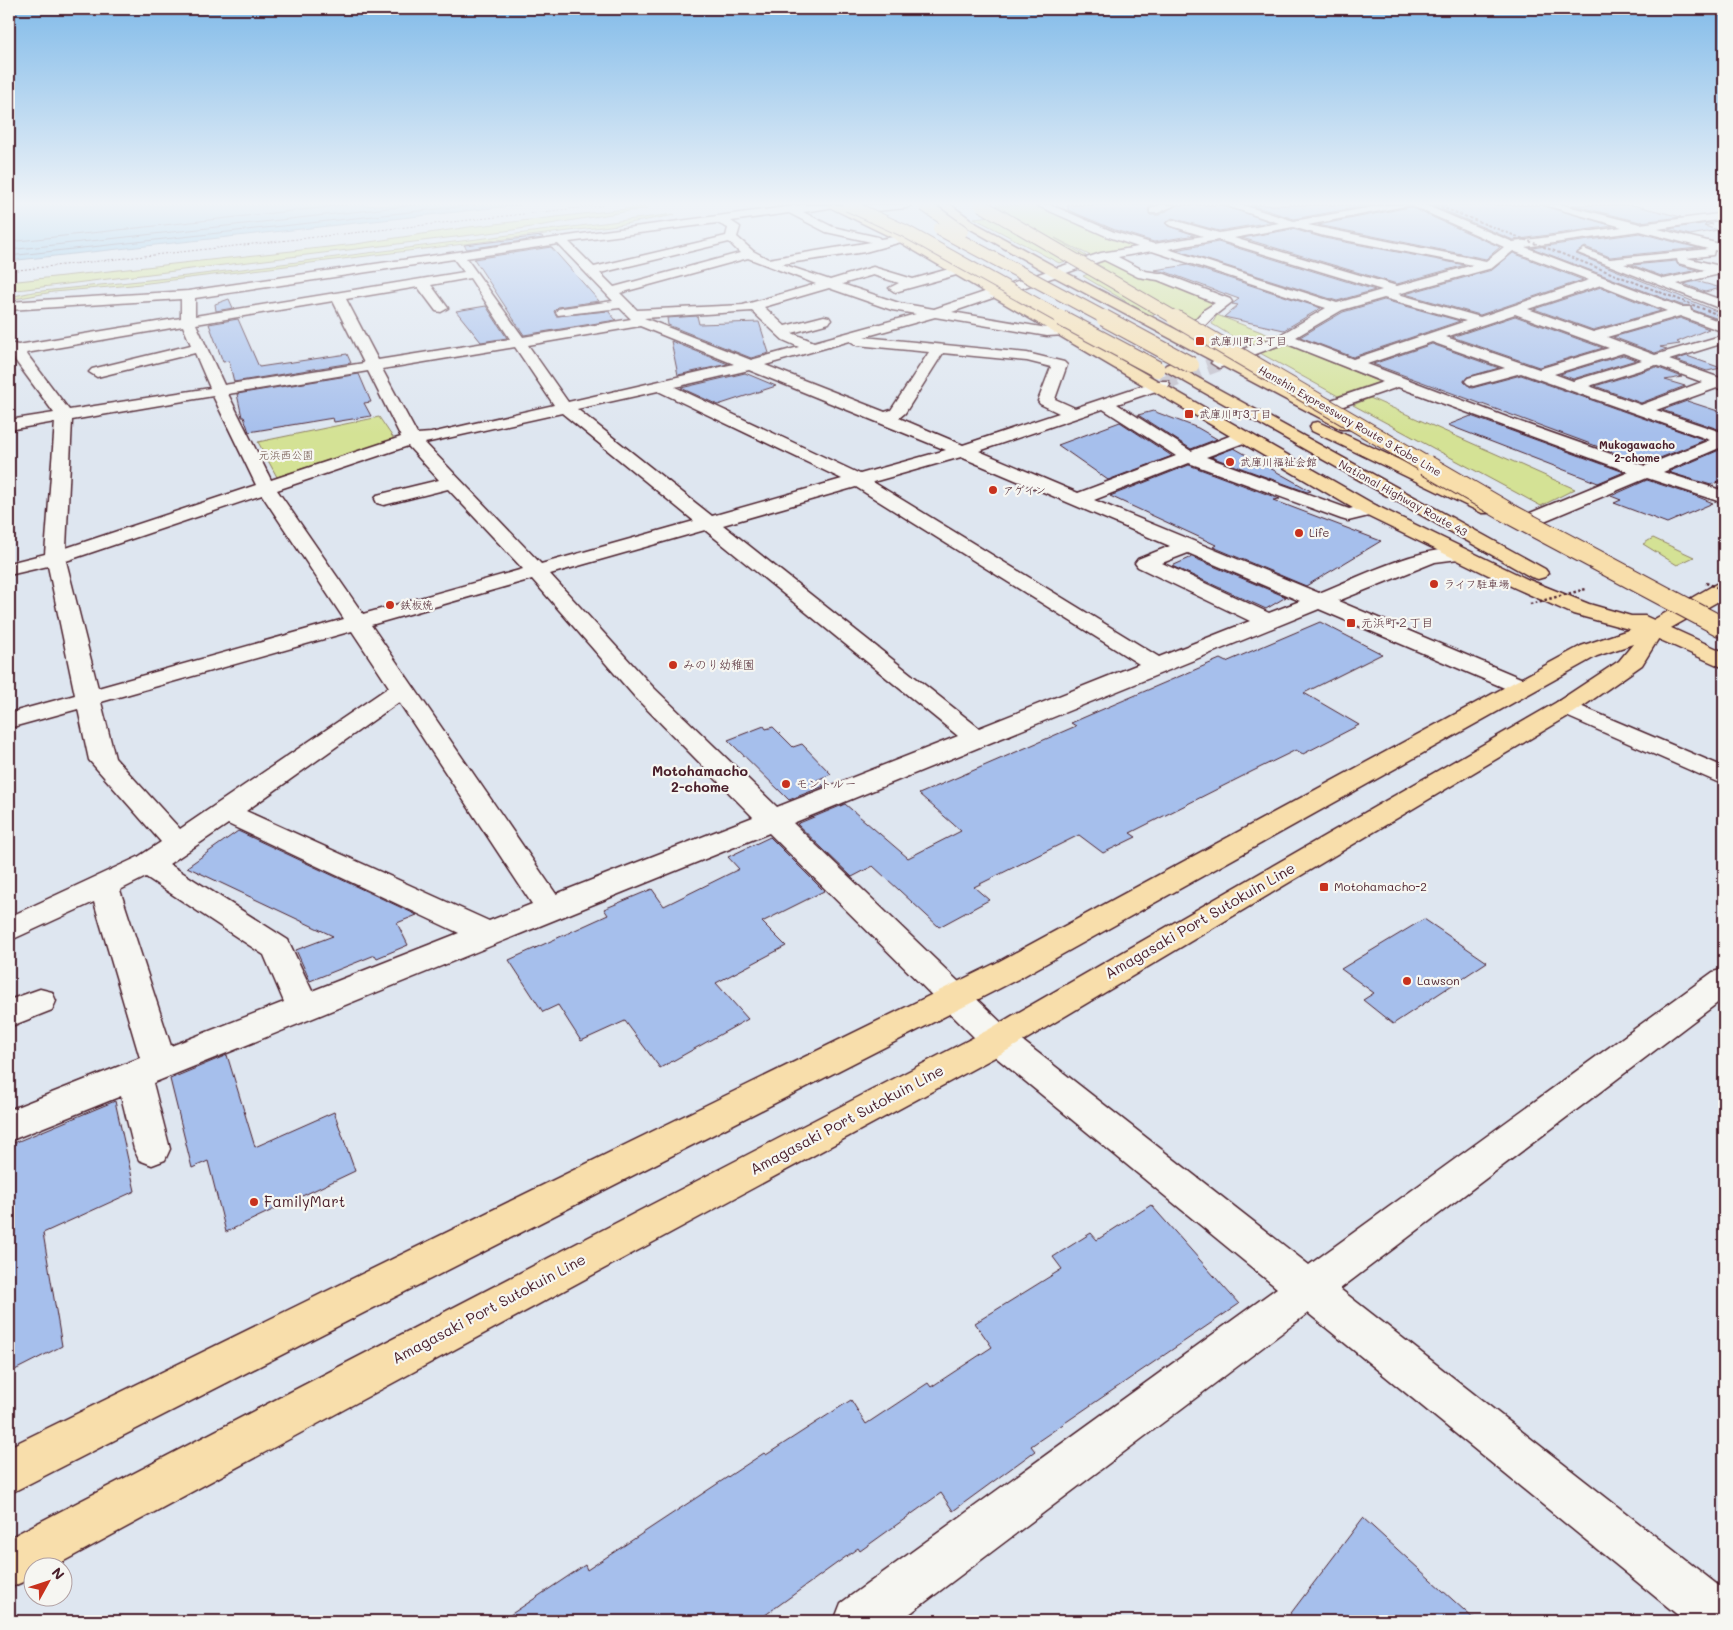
<svg xmlns="http://www.w3.org/2000/svg" width="1733" height="1630" viewBox="0 0 1733 1630" font-family="Mali,'Klee One',sans-serif">
<style>
.green{fill:#d4e295;stroke:#8f8060}
.water{fill:#8ac5ea;stroke:#70839e}
.lines{fill:none;stroke-linecap:round;stroke-linejoin:round}
.shore{stroke:#646177;stroke-width:1}
.building{fill:#a6bfec;stroke:#4a1f2b}
.minor-tunnel{stroke:#c0bec9;stroke-width:16;stroke-dasharray:16 8;stroke-linecap:butt}
.minor-casing{stroke:#4a1f2b;stroke-width:3}
.major-casing{stroke:#4a1f2b;stroke-width:3}
.highway-casing{stroke:#4a1f2b;stroke-width:3}
.path{stroke:#4a1f2b;stroke-width:1;stroke-dasharray:2 2;stroke-linecap:butt}
.minor{fill:#f6f6f2;fill-rule:evenodd}
.major{fill:#f8deab;fill-rule:evenodd}
.highway{fill:#f8deab;fill-rule:evenodd}
.rail{stroke:#4a1f2b;stroke-width:2;stroke-dasharray:3 2;stroke-linecap:butt}
.highway-bridge-far2-casing{stroke:#4a1f2b;stroke-width:14;stroke-linecap:butt}
.highway-bridge-far1-casing{stroke:#4a1f2b;stroke-width:18;stroke-linecap:butt}
.highway-bridge-casing{stroke:#4a1f2b;stroke-width:22;stroke-linecap:butt}
.path-bridge{stroke:#4a1f2b;stroke-width:2.5;stroke-dasharray:2.5 2.5;stroke-linecap:butt}
.highway-bridge-far2{stroke:#f8deab;stroke-width:12}
.highway-bridge-far1{stroke:#f8deab;stroke-width:16}
.highway-bridge{stroke:#f8deab;stroke-width:20}
.poi-dot{fill:#c8321e;stroke:#f6f6f2;stroke-width:2}
.labels{text-anchor:middle;stroke-width:4.5;stroke-linejoin:round;paint-order:stroke}
.far-poi-label{font-size:11px;fill:#4a1f2b;stroke:#f6f6f2;text-anchor:start}
.far-street-label{font-size:11px;fill:#4a1f2b;stroke:#f6f6f2}
.far-neighbourhood-label{font-size:11px;font-weight:bold;fill:#4a1f2b;stroke:#f6f6f2}
.far-park-label{font-size:11px;fill:#6c5046;stroke:#f6f6f2}
.poi-label{font-size:12px;fill:#4a1f2b;stroke:#f6f6f2;text-anchor:start}
.neighbourhood-label{font-size:14px;font-weight:bold;fill:#4a1f2b;stroke:#f6f6f2}
.near-street-label{font-size:15px;fill:#4a1f2b;stroke:#f6f6f2}
.near-poi-label{font-size:15px;fill:#4a1f2b;stroke:#f6f6f2;text-anchor:start}
</style>
<rect width="100%" height="100%" fill="#dee6f0"/>
<filter id="ink" filterUnits="userSpaceOnUse"><feTurbulence type="fractalNoise" baseFrequency=".02" numOctaves="2"/><feDisplacementMap in="SourceGraphic" scale="10" xChannelSelector="R" yChannelSelector="G"/><feConvolveMatrix kernelMatrix="1 2 1 2 8 2 1 2 1" color-interpolation-filters="sRGB"/></filter>
<g filter="url(#ink)">
<!-- green -->
<g class="green">
<path d="M996,205H1037L1105,234L1146,247L1093,257L1055,238L1086,256L1059,263L974,218L1010,214Z"/>
<path d="M643,207L648,208L513,230L9,291V282L356,244L469,227Z"/>
<path d="M674,214L675,215L618,225L132,285L53,292L9,300V297L33,292L187,276Z"/>
<path d="M1105,260L1220,302L1193,319L1179,311L1149,315L1083,276L1104,268L1093,262Z"/>
<path d="M1217,315L1277,338L1248,346L1212,324Z"/>
<path d="M1287,344L1379,382L1338,396L1260,353Z"/>
<path d="M1370,398L1575,489L1541,506L1353,405Z"/>
<path d="M379,417L394,439L277,477L258,442Z"/>
<path d="M1653,538L1694,557L1677,565L1643,544Z"/>
</g>
<!-- water -->
<path class="water" d="M9,205H520L9,261Z"/>
<g class="lines">
<!-- shore -->
<g class="shore">
<path d="M9,242L346,205"/>
<path d="M9,250L416,205"/>
<path d="M9,256L474,205"/>
</g>
</g>
<!-- building -->
<g class="building">
<path d="M1068,205H1154L1148,209L1150,215H1159L1177,205H1222L1271,222L1219,231L1172,218L1165,223L1168,226L1195,235L1154,242L1115,230L1068,210Z"/>
<path d="M1250,205H1371L1294,219Z"/>
<path d="M1431,205H1542L1613,226L1513,240Z"/>
<path d="M1572,205H1633L1681,217L1640,222Z"/>
<path d="M1410,207L1500,247L1486,259L1318,225Z"/>
<path d="M1708,223L1713,224L1704,226L1718,230L1690,235L1668,229Z"/>
<path d="M1293,229L1324,238L1465,265L1397,284L1242,238Z"/>
<path d="M1640,233L1698,248L1610,257L1585,247L1576,254L1724,314V321L1693,310L1691,306L1681,305L1532,248Z"/>
<path d="M542,236L543,238L467,249L464,245Z"/>
<path d="M1218,242L1375,290L1337,301L1176,250Z"/>
<path d="M551,247L599,301L558,307L554,311L556,316L608,311L616,320L524,335L474,259Z"/>
<path d="M1513,253L1583,280L1480,315L1405,294L1492,270Z"/>
<path d="M1676,261L1678,265L1697,270L1664,277L1632,265Z"/>
<path d="M1188,265L1321,308L1284,330L1224,317L1238,305L1232,304L1239,299L1166,272L1154,270Z"/>
<path d="M1696,281L1721,288L1705,292L1684,284Z"/>
<path d="M1601,287L1661,311L1593,330L1534,309Z"/>
<path d="M229,299L233,308L216,311L215,304Z"/>
<path d="M1384,300L1460,321L1353,357L1300,337L1343,312Z"/>
<path d="M486,306L507,338L481,342L456,311Z"/>
<path d="M697,316L699,324L759,322L769,353L751,358L668,325L667,318Z"/>
<path d="M1515,316L1603,348L1539,367L1452,337Z"/>
<path d="M1680,318L1709,329L1677,342L1680,344L1660,347L1667,349L1655,353L1613,337Z"/>
<path d="M238,319L259,367L347,354L351,363L234,382L229,361L223,362L209,324Z"/>
<path d="M671,341L728,364L678,375Z"/>
<path d="M1432,344L1499,368L1467,377L1464,382L1472,388L1521,375L1705,440L1645,464L1373,364Z"/>
<path d="M1623,355L1636,360L1573,379L1560,374Z"/>
<path d="M1687,356L1721,368L1707,371L1675,360Z"/>
<path d="M1656,367L1682,377L1665,380L1685,386L1641,403L1595,386Z"/>
<path d="M745,373L776,386L718,405L681,388Z"/>
<path d="M359,374L371,402L364,403L371,416L334,422L333,418L249,432L244,417H242L237,394Z"/>
<path d="M1687,401L1724,413V431L1662,410Z"/>
<path d="M1153,411L1198,428L1217,439L1191,449L1138,415Z"/>
<path d="M1471,416L1624,472L1598,483L1448,425Z"/>
<path d="M1120,422L1172,456L1108,480L1058,445Z"/>
<path d="M1234,448L1311,491L1307,492L1211,457Z"/>
<path d="M1724,448V479L1711,485L1668,472Z"/>
<path d="M1189,465L1280,499L1273,500L1381,541L1306,586L1213,547L1216,545L1110,496Z"/>
<path d="M1647,480L1696,496L1713,503L1667,523L1614,503L1621,500L1611,496Z"/>
<path d="M1192,557L1286,597L1266,609L1172,566Z"/>
<path d="M1320,622L1382,654L1304,693L1359,725L1303,754L1296,750L1253,771L1130,833L1136,837L1103,853L1079,835L974,887L989,900L939,927L873,866L852,877L797,824L845,804L908,858L961,831L919,794L1076,726L1071,723L1101,710L1220,659L1226,662Z"/>
<path d="M764,726L766,729L773,727L793,747L802,744L831,774L817,780L824,786L789,800L728,740Z"/>
<path d="M238,831L417,915L397,923L408,945L377,958L375,955L310,981L296,950L333,936L187,867Z"/>
<path d="M770,837L824,891L762,922L786,946L716,983L748,1019L660,1068L625,1021L581,1041L558,1005L543,1012L509,960L608,915L604,909L652,889L664,906L739,869L728,857Z"/>
<path d="M1424,919L1487,962L1393,1024L1363,1000L1374,993L1341,969Z"/>
<path d="M227,1055L255,1147L334,1112L355,1171L226,1232L208,1161L192,1168L170,1079Z"/>
<path d="M115,1101L135,1191L43,1233L62,1346L9,1373V1145Z"/>
<path d="M1151,1205L1239,1304L1031,1446L1035,1451L953,1511L941,1493L860,1551L858,1548L757,1621H501L585,1565L587,1570L764,1453L766,1455L851,1400L866,1424L928,1383L931,1387L992,1347L975,1323L1062,1269L1053,1257L1091,1233L1097,1240Z"/>
<path d="M1363,1518L1476,1621H1285Z"/>
</g>
<g class="lines">
<!-- minor-tunnel -->
<path class="minor-tunnel" d="M1162,384L1219,363"/>
<defs>
<g id="minor">
<path d="M801,205H834L829,208L803,212L833,227L878,237L880,239L901,236L907,239L905,241L865,252L782,264L830,280L873,267L913,279L956,267L960,268L962,271L960,274L895,292L889,288L899,283L873,275L842,284L899,303L934,309L1101,253L1138,247L1106,236L1036,205H1051L1114,232L1154,244L1203,236L1169,225L1167,223L1173,220L1219,233L1279,223L1224,205H1242L1294,221L1384,205H1425L1513,242L1622,227L1544,205H1563L1640,224L1718,214L1724,211V219L1658,229L1724,245V252L1714,250L1713,255L1687,258L1724,267V273L1677,284L1724,301V310L1578,253L1584,249L1610,259L1708,249L1640,231L1525,247L1681,307H1690L1691,311L1724,323V332L1680,316L1607,337L1655,355L1724,335V343L1669,360L1723,379L1724,390L1717,388L1656,410L1724,433V446L1663,472L1724,491V503L1647,478L1537,524H1523L1520,520L1523,516L1629,472L1398,387L1323,413H1311L1309,410L1311,407L1383,382L1285,343L1224,366L1219,368L1211,363L1214,360L1280,335L1326,308L1152,251L1118,257L1145,271L1165,274L1230,299L1232,302L1214,316L1188,343L1183,344L1176,340L1204,310L1215,303L1158,280L1138,277L1104,260L952,312L1047,328H1061L1068,332L1066,335L1047,336L935,317L864,337L1027,353L1064,362L1067,365L1055,399L1075,408L1156,381H1168L1170,384L1168,387L1117,404L1191,451L1237,433H1249L1252,437L1249,441L1206,457L1349,509L1370,504L1377,506L1380,510L1377,514L1348,521L1341,519L1189,463L1094,500L1319,593C1355,579 1429,541 1466,550L1469,554L1466,558L1435,562L1338,601L1530,682L1534,687L1530,692L1522,694L1514,692L1319,609L793,823L1010,1031L1309,1265L1713,972L1724,969V998L1340,1289L1724,1590V1621H1685L1308,1313L900,1621H834L841,1603L1277,1288L986,1049L769,833L153,1083L170,1149L165,1160L152,1165L139,1160L134,1149L121,1096L9,1141V1110L140,1058L94,902L9,941V917L138,857L161,842L89,760L78,709L9,728V713L75,695L48,566L9,575V563L45,554L55,422L9,430V420L54,413L9,352V343L18,345L181,318V299L9,310V302L188,291L596,232ZM1410,205L1504,247L1486,261L1308,225ZM789,213L826,232L871,242L768,259L753,251L737,237L740,227L731,221ZM717,223L728,228L726,236L594,267L569,242ZM1293,227L1324,236L1473,265L1397,286L1234,238ZM1218,240L1382,290L1337,303L1168,249ZM729,242L740,253L614,287L600,273ZM558,244L613,301L563,308L558,309L556,312L558,315L620,308L631,319L523,337L466,258ZM1513,251L1589,280L1480,317L1398,294L1492,268ZM748,258L816,284L743,305L637,310L620,293ZM454,259L464,272L195,316V298ZM1677,259L1678,263L1705,270L1664,279L1624,264ZM470,278L510,339L378,360L346,299L418,287L436,311L441,312L448,308L431,285ZM1601,285L1667,311L1593,332L1528,309ZM829,288L892,310L916,314L814,342L792,333L829,323L831,320L829,317L824,316L785,326L764,307ZM1384,298L1466,321L1353,359L1296,337L1342,310ZM333,301L364,363L224,385L196,324ZM752,311L783,340L799,347L751,360L644,318ZM1515,314L1609,348L1539,369L1446,337ZM183,326L191,345L92,369L89,372L97,377L195,353L210,388L69,410L26,353ZM640,326L734,364L568,402L528,345ZM850,341L857,345L929,352L891,410L885,412L765,365ZM1432,342L1505,368L1468,378L1465,381L1468,384L1473,386L1521,373L1710,440L1645,466L1509,418L1367,364ZM515,347L554,405L431,433L417,434L382,369ZM943,353L1027,361L1051,367L1038,401L1040,404L1059,413L963,445L899,418L905,413ZM1623,353L1642,360L1573,381L1554,374ZM1656,365L1702,382L1641,405L1589,386ZM749,370L946,450L860,474L675,387ZM368,371L401,437L271,480L228,394ZM658,391L842,479L712,516L577,409ZM213,396L256,485L66,548L72,420ZM1103,409L1176,456L1078,493L979,451ZM562,413L694,521L541,564L425,443ZM408,446L439,480L377,495L375,499L377,503L384,505L448,489L523,569L363,614L277,490ZM961,457L1170,546L1138,559L1135,563L1138,567L1250,621L1159,657L873,482ZM856,487L1139,664L979,728L723,525ZM262,495L344,619L98,688L66,561ZM705,530L958,736L777,807L653,687L550,574ZM1188,553L1300,601L1269,613L1162,563ZM532,579L635,697L753,817L556,894L371,625ZM352,631L389,687L180,829L115,758L101,702ZM399,702L532,904L489,921L246,811ZM228,824L459,933L312,991L288,940L169,864ZM146,877L264,955L284,1002L171,1046L120,890Z"/>
<path d="M869,205H911L906,208L845,214L840,211L845,208Z"/>
<path d="M1159,205H1175L1158,213H1150V209Z"/>
<path d="M1566,700L1724,767V785L1557,712L1554,707L1557,702Z"/>
<path d="M40,989L52,992L56,1001L52,1010L9,1027V1000Z"/>
</g>
<path id="major" d="M1724,583V598L1662,633L1642,665L1575,712L1010,1049L51,1568H32V1578L9,1588V1538L986,1031L1557,702L1619,661L1633,644L1597,656L1018,979L9,1494V1447L996,963L1581,646L1646,624L1716,584Z"/>
<g id="highway">
<path d="M825,205H840L899,233L1377,506L1529,580L1589,604L1631,616H1645L1724,652V668L1647,634L1573,614L1515,588L1363,514L891,237Z"/>
<path d="M938,205H951L977,224L1061,270L1353,421L1355,425L1353,429H1341L1053,276L969,228Z"/>
<path d="M1171,363L1545,569L1548,573L1545,577L1538,579L1531,577L1166,371L1163,368L1166,365Z"/>
<path d="M1318,422L1496,505L1499,509L1496,513H1482L1312,431L1310,427L1312,423Z"/>
</g>
</defs>
<!-- minor casing -->
<use href="#minor" class="minor-casing"/>
<!-- major casing -->
<use href="#major" class="major-casing"/>
<!-- highway casing -->
<use href="#highway" class="highway-casing"/>
<!-- path -->
<path class="path" d="M9,271L605,205"/>
<!-- minor -->
<use href="#minor" class="minor"/>
<!-- major -->
<use href="#major" class="major"/>
<!-- highway -->
<use href="#highway" class="highway"/>
<!-- rail -->
<path class="rail" d="M1436,205L1724,317"/>
<defs>
<g id="highway-bridge-far2">
<path d="M848,205L905,231L1063,319"/>
<path d="M924,205L962,231"/>
<path d="M981,205L1177,319"/>
<path d="M939,229L1107,319"/>
</g>
<g id="highway-bridge-far1">
<path d="M1061,318L1157,369"/>
<path d="M1104,318L1191,365"/>
<path d="M1175,318L1428,466"/>
</g>
<path id="highway-bridge" d="M1426,465L1512,515L1724,628"/>
</defs>
<!-- highway-bridge-far2 casing -->
<use href="#highway-bridge-far2" class="highway-bridge-far2-casing"/>
<!-- highway-bridge-far1 casing -->
<use href="#highway-bridge-far1" class="highway-bridge-far1-casing"/>
<!-- highway-bridge casing -->
<use href="#highway-bridge" class="highway-bridge-casing"/>
<!-- path-bridge -->
<g class="path-bridge">
<path d="M1706,583L1724,590"/>
<path d="M1530,604L1586,589"/>
</g>
<!-- highway-bridge-far2 -->
<use href="#highway-bridge-far2" class="highway-bridge-far2"/>
<!-- highway-bridge-far1 -->
<use href="#highway-bridge-far1" class="highway-bridge-far1"/>
<!-- highway-bridge -->
<use href="#highway-bridge" class="highway-bridge"/>
</g>
</g>
<!-- sky -->
<linearGradient id="sky" x2="0" y2="1"><stop stop-color="#82bbe9"/><stop offset="0.47" stop-color="#f0f4f8"/><stop offset="1" stop-color="#f0f4f8" stop-opacity="0"/></linearGradient>
<rect width="1733" height="434" fill="url(#sky)"/>
<!-- markers -->
<g class="poi-dot">
<rect x="1195" y="336" width="10" height="10" rx="2.5"/>
<rect x="1184" y="409" width="10" height="10" rx="2.5"/>
<circle cx="1230" cy="462" r="5"/>
<circle cx="993" cy="490" r="5"/>
<circle cx="1299" cy="533" r="5"/>
<circle cx="1434" cy="584" r="5"/>
<circle cx="390" cy="605" r="5"/>
<rect x="1346" y="618" width="10" height="10" rx="2.5"/>
<circle cx="673" cy="665" r="5"/>
<circle cx="786" cy="784" r="5"/>
<rect x="1319" y="882" width="10" height="10" rx="2.5"/>
<circle cx="1407" cy="981" r="5"/>
<circle cx="254" cy="1202" r="5"/>
</g>
<g class="labels">
<!-- far-poi labels -->
<g class="far-poi-label">
<text x="1210" y="345">武庫川町３丁目</text>
<text x="1199" y="418">武庫川町3丁目</text>
<text x="1240" y="466">武庫川福祉会館</text>
<text x="1003" y="494">アゲイン</text>
<text x="1309" y="537">Life</text>
<text x="1444" y="588">ライフ駐車場</text>
<text x="400" y="609">鉄板焼</text>
</g>
<!-- far-street labels -->
<g class="far-street-label">
<text transform="translate(1350 421) rotate(30)" y="4">Hanshin Expressway Route 3 Kobe Line</text>
<text transform="translate(1403 498) rotate(29)" y="4">National Highway Route 43</text>
</g>
<!-- far-neighbourhood labels -->
<g class="far-neighbourhood-label">
<text x="1637" y="449">Mukogawacho<tspan x="1637" dy="13">2-chome</tspan></text>
</g>
<!-- far-park labels -->
<g class="far-park-label">
<text x="286" y="459">元浜西公園</text>
</g>
<!-- poi labels -->
<g class="poi-label">
<text x="1361" y="627">元浜町２丁目</text>
<text x="683" y="669">みのり幼稚園</text>
<text x="796" y="788">モントルー</text>
<text x="1334" y="891">Motohamacho-2</text>
<text x="1417" y="985">Lawson</text>
</g>
<!-- neighbourhood labels -->
<g class="neighbourhood-label">
<text x="700" y="776">Motohamacho<tspan x="700" dy="16">2-chome</tspan></text>
</g>
<!-- near-street labels -->
<g class="near-street-label">
<text transform="translate(1200 921) rotate(-30)" y="5">Amagasaki Port Sutokuin Line</text>
<text transform="translate(847 1120) rotate(-28)" y="5">Amagasaki Port Sutokuin Line</text>
<text transform="translate(489 1309) rotate(-28)" y="5">Amagasaki Port Sutokuin Line</text>
</g>
<!-- near-poi labels -->
<g class="near-poi-label">
<text x="264" y="1207">FamilyMart</text>
</g>
</g>
<!-- margin -->
<rect width="1733" height="1630" fill="none" stroke="#f6f6f2" stroke-width="30"/>
<rect x="15" y="15" width="1703" height="1600" fill="none" stroke="#4a1f2b" stroke-width="2" filter="url(#ink)"/>
<!-- north arrow -->
<g transform="translate(48 1582) rotate(50)"><circle r="24" fill="#f6f6f2" stroke="#b1a0a2"/>
<path d="M0-4L9 19L0 12L-9 19Z" fill="#c8321e"/>
<text y="-8" font-size="14" font-weight="bold" text-anchor="middle" fill="#4a1f2b">N</text>
</g>
</svg>
